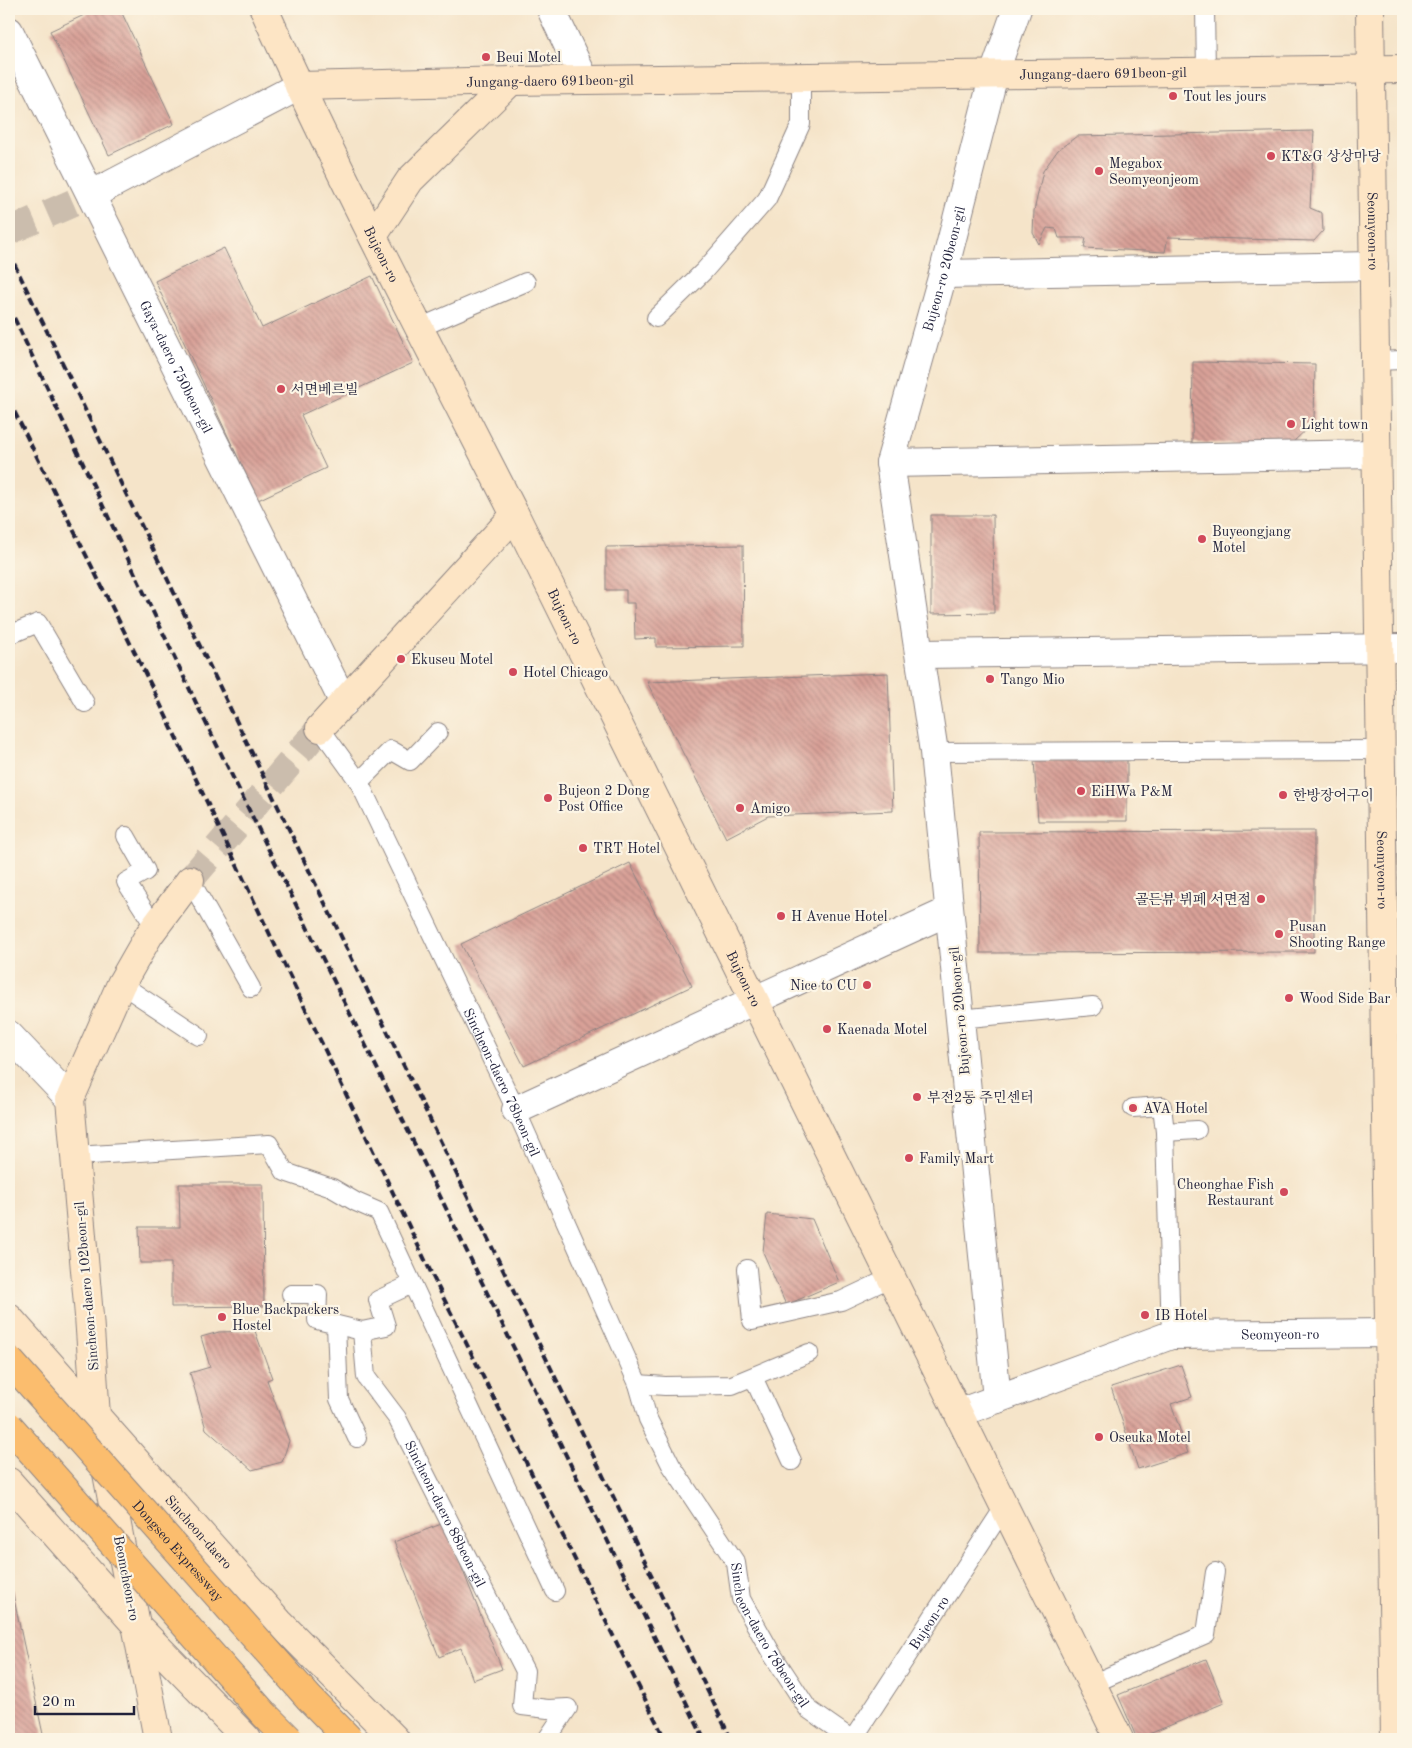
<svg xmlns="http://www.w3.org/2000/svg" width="1412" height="1748" viewBox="0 0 1412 1748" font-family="'Old Standard TT','Noto Serif KR',serif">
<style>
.building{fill:url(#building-back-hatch)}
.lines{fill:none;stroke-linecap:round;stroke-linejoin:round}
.street-tunnel{stroke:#cbbdad;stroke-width:28;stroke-dasharray:28 14;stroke-linecap:butt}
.secondary-tunnel{stroke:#cbbdad;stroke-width:28;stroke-dasharray:28 14;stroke-linecap:butt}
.lane-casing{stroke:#8c8382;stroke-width:20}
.street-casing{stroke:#8c8382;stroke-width:30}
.secondary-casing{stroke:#8c8382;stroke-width:30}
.lane{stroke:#fff;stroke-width:18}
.street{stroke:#fff;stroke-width:28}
.secondary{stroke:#fde5c5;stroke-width:28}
.rail{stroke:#22223b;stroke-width:4;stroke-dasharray:8 4;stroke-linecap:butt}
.highway-bridge-casing{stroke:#8c8382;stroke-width:30;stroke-linecap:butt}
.highway-bridge{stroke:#fbbd6e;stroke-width:28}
.poi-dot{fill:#d1495b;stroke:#fcf5e5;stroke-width:2}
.labels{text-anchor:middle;stroke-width:4.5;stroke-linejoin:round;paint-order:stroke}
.poi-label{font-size:14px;fill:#22223b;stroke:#fcf5e5;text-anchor:start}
.street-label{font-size:14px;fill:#22223b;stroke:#fcf5e5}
</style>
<defs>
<pattern id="building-back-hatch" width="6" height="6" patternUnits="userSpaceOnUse" patternTransform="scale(1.25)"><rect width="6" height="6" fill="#d9a198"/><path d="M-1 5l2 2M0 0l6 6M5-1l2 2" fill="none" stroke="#b0837d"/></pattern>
</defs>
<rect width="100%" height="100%" fill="#fcf5e5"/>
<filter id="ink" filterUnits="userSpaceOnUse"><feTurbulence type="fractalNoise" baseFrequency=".02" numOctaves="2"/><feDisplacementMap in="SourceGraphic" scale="10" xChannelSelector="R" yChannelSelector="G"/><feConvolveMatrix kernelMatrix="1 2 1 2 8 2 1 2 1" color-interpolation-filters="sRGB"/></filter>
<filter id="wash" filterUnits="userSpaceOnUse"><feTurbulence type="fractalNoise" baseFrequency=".0096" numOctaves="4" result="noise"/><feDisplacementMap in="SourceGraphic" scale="20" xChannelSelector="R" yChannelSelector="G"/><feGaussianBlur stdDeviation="1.12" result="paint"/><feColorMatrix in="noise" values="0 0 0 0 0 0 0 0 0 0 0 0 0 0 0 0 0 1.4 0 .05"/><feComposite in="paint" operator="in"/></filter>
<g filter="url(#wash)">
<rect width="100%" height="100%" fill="#f5e4c9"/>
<g id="blocks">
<!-- building -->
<g class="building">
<path d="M97,9H120L174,124L109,155L50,31Z"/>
<path d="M1314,131L1310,208L1322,213L1323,231L1314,241L1168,237L1165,252L1084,248L1086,238H1059L1056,229L1047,228L1039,244L1033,233L1034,211L1043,171L1058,150L1077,136Z"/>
<path d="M224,248L262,328L372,276L413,363L301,415L326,468L258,500L155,281Z"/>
<path d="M1193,362L1315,364L1314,422L1291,444L1192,443Z"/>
<path d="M931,515H993L994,613L931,614Z"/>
<path d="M743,545L744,646L656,647V638L635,639L634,603H626V590H606V547Z"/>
<path d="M888,673L893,811L768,816L726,838L647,682Z"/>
<path d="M1034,760H1127V821H1038Z"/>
<path d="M1314,831V952L980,953L979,832Z"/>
<path d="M630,863L692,986L524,1066L461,944Z"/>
<path d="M179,1184H263L264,1306L171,1307V1263H140L139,1227H180Z"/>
<path d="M767,1214L812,1219L839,1282L786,1305L763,1252Z"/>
<path d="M255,1331L272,1378L267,1380L289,1441L282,1462L252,1470L206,1429L190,1373L210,1367L201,1337L219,1332Z"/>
<path d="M1181,1365L1192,1397L1171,1404L1188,1453L1138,1469L1111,1387Z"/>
<path d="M444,1523L502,1669L473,1680L461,1648L439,1657L394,1542Z"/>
<path d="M11,1585L44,1739H9V1586Z"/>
<path d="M1206,1659L1224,1703L1137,1739L1118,1695Z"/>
</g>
</g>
</g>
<g filter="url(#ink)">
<use href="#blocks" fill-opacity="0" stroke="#8c8382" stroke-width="1"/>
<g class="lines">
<!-- street-tunnel -->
<path class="street-tunnel" d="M9,231L91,195"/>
<!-- secondary-tunnel -->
<path class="secondary-tunnel" d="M190,880L320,728"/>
<defs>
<g id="lane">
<path d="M1205,9L1206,71"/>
<path d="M656,318L704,271L767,199L801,124V77"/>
<path d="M419,328L526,282"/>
<path d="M1375,361L1403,360"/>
<path d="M9,635L38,623L85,703"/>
<path id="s1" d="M320,728L359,782L516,1110L638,1384L648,1419L671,1465L736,1563L741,1599L772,1654L808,1709L851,1739"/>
<path d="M934,752L1381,750"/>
<path d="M359,782L391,750L410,761L438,732"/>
<path d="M126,836L146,871L126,882L155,927"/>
<path d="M190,880L251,988"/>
<path d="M121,984L199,1036"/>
<path d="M959,1019L1093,1006"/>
<path d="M1133,1108L1162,1106L1165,1132L1197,1130"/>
<path d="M1165,1132L1171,1335"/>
<path d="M75,1156L269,1144L285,1172L332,1188L356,1202L379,1212L555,1591"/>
<path d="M747,1269L752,1321L841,1301L892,1277"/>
<path id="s2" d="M412,1284L378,1300L386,1326L362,1331L366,1377L397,1418L525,1671L522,1706L548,1709L568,1708L547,1739"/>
<path d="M291,1294H318L317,1320L362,1331"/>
<path d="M336,1325L339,1399L357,1438"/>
<path d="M753,1377L792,1461"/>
<path d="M638,1384L665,1386L732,1385L809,1353"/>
<path d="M1092,1684L1206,1634L1215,1572"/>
<path id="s3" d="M853,1739L1005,1506"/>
</g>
<g id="street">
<path d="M551,9L584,79"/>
<path id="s4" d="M9,31L344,703"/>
<path d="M91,195L299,86"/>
<path d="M943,274L1374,266"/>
<path d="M890,463L1376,454"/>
<path d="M920,654L1403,648"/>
<path d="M9,1035L70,1099"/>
<path d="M516,1110L949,911"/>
<path id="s5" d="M997,1399L934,752L890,463L943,274L994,74L1017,9"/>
<path id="s6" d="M959,1413L1171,1335L1390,1333"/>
</g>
<g id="secondary">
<path id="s7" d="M264,9C341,180 429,347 515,515L1119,1739"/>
<path id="s8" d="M1370,9L1395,1739"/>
<path id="s9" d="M299,86L511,81L1403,69"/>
<path d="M373,236L410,180L511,81"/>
<path d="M320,728L515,515"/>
<path id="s10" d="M9,1318L279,1622L395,1739"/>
<path d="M9,1482L136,1625L247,1739"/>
<path d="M158,1739L96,1416L89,1316L70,1099L121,984L149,935L190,880"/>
</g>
</defs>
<!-- lane casing -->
<use href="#lane" class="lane-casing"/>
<!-- street casing -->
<use href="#street" class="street-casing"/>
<!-- secondary casing -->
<use href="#secondary" class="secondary-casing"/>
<!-- lane -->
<use href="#lane" class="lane"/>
<!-- street -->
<use href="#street" class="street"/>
<!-- secondary -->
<use href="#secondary" class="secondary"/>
<!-- rail -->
<g class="rail">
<path d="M9,253L731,1739"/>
<path d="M9,307L199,709L420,1155L704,1739"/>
<path d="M9,401L153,689L435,1281L665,1739"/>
</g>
<defs>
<g id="highway-bridge">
<path id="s11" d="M9,1360L309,1698L349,1739"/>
<path d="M9,1426L264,1714L289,1739"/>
</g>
</defs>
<!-- highway-bridge casing -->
<use href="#highway-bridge" class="highway-bridge-casing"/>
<!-- highway-bridge -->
<use href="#highway-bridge" class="highway-bridge"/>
</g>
</g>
<!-- markers -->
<g class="poi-dot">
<circle cx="486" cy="57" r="5"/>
<circle cx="1173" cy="96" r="5"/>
<circle cx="1271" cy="156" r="5"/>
<circle cx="1099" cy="171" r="5"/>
<circle cx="281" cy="389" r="5"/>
<circle cx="1291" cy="424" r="5"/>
<circle cx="1202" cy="539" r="5"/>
<circle cx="401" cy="659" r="5"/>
<circle cx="513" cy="672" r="5"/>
<circle cx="990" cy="679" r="5"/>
<circle cx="1081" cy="791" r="5"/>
<circle cx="1283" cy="795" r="5"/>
<circle cx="548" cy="798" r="5"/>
<circle cx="740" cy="808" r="5"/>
<circle cx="583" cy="848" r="5"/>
<circle cx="1261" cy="899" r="5"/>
<circle cx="781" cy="916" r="5"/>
<circle cx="1279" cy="934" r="5"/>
<circle cx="867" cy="985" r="5"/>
<circle cx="1289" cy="998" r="5"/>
<circle cx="827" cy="1029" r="5"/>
<circle cx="917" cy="1097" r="5"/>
<circle cx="1133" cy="1108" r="5"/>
<circle cx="909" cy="1158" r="5"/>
<circle cx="1284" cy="1192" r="5"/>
<circle cx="1145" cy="1315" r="5"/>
<circle cx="222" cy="1317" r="5"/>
<circle cx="1099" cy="1437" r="5"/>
</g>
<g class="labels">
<!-- poi labels -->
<g class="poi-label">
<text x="496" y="62">Beui Motel</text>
<text x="1183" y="101">Tout les jours</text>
<text x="1281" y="161">KT&amp;G 상상마당</text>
<text x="1109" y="168">Megabox<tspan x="1109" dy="16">Seomyeonjeom</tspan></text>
<text x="291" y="394">서면베르빌</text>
<text x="1301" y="429">Light town</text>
<text x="1212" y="536">Buyeongjang<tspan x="1212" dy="16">Motel</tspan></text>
<text x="411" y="664">Ekuseu Motel</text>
<text x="523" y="677">Hotel Chicago</text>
<text x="1000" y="684">Tango Mio</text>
<text x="558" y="795">Bujeon 2 Dong<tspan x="558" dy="16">Post Office</tspan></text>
<text x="1091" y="796">EiHWa P&amp;M</text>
<text x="1293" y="800">한방장어구이</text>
<text x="750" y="813">Amigo</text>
<text x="593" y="853">TRT Hotel</text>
<text x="1251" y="904" text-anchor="end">골든뷰 뷔페 서면점</text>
<text x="791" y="921">H Avenue Hotel</text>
<text x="1289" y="931">Pusan<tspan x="1289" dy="16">Shooting Range</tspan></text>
<text x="857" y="990" text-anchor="end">Nice to CU</text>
<text x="1299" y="1003">Wood Side Bar</text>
<text x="837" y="1034">Kaenada Motel</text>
<text x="927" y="1102">부전2동 주민센터</text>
<text x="1143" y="1113">AVA Hotel</text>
<text x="919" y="1163">Family Mart</text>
<text x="1274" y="1189" text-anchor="end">Cheonghae Fish<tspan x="1274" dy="16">Restaurant</tspan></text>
<text x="232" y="1314">Blue Backpackers<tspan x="232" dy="16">Hostel</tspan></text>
<text x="1155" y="1320">IB Hotel</text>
<text x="1109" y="1442">Oseuka Motel</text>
</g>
<!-- street labels -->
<g class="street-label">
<text dy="5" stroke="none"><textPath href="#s9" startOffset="804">Jungang-daero 691beon-gil</textPath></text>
<text dy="5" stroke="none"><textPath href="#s9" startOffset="251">Jungang-daero 691beon-gil</textPath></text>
<text dy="5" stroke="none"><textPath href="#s8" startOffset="222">Seomyeon-ro</textPath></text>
<text dy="5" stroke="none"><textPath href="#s7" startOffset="272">Bujeon-ro</textPath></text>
<text dy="5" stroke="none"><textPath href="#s5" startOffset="1144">Bujeon-ro 20beon-gil</textPath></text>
<text dy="5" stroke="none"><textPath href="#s4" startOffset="375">Gaya-daero 750beon-gil</textPath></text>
<text dy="5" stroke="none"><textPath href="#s7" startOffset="678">Bujeon-ro</textPath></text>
<text dy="5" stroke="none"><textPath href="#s8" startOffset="861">Seomyeon-ro</textPath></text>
<text dy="5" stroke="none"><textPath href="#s7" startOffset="1082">Bujeon-ro</textPath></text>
<text transform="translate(959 1011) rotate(-95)" y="5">Bujeon-ro 20beon-gil</text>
<text dy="5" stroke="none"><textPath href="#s1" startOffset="399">Sincheon-daero 78beon-gil</textPath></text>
<text transform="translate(86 1286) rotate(-95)" y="5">Sincheon-daero 102beon-gil</text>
<text dy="5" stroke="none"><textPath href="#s6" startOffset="335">Seomyeon-ro</textPath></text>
<text dy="5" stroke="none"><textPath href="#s2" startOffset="294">Sincheon-daero 88beon-gil</textPath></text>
<text dy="5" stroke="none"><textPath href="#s10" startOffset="286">Sincheon-daero</textPath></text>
<text dy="5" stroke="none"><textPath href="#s11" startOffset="255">Dongseo Expressway</textPath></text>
<text transform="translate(127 1578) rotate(79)" y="5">Beomcheon-ro</text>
<text dy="5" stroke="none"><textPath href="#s3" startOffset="139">Bujeon-ro</textPath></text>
<text dy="5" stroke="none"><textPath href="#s1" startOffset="1016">Sincheon-daero 78beon-gil</textPath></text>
</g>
</g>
<!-- margin -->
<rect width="1412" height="1748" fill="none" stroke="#fcf5e5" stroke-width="30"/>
<!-- scale -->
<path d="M35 1706v8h99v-8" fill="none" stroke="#22223b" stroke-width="2.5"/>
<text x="42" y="1706" font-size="15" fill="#22223b" stroke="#fcf5e5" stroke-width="4" paint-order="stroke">20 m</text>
</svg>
